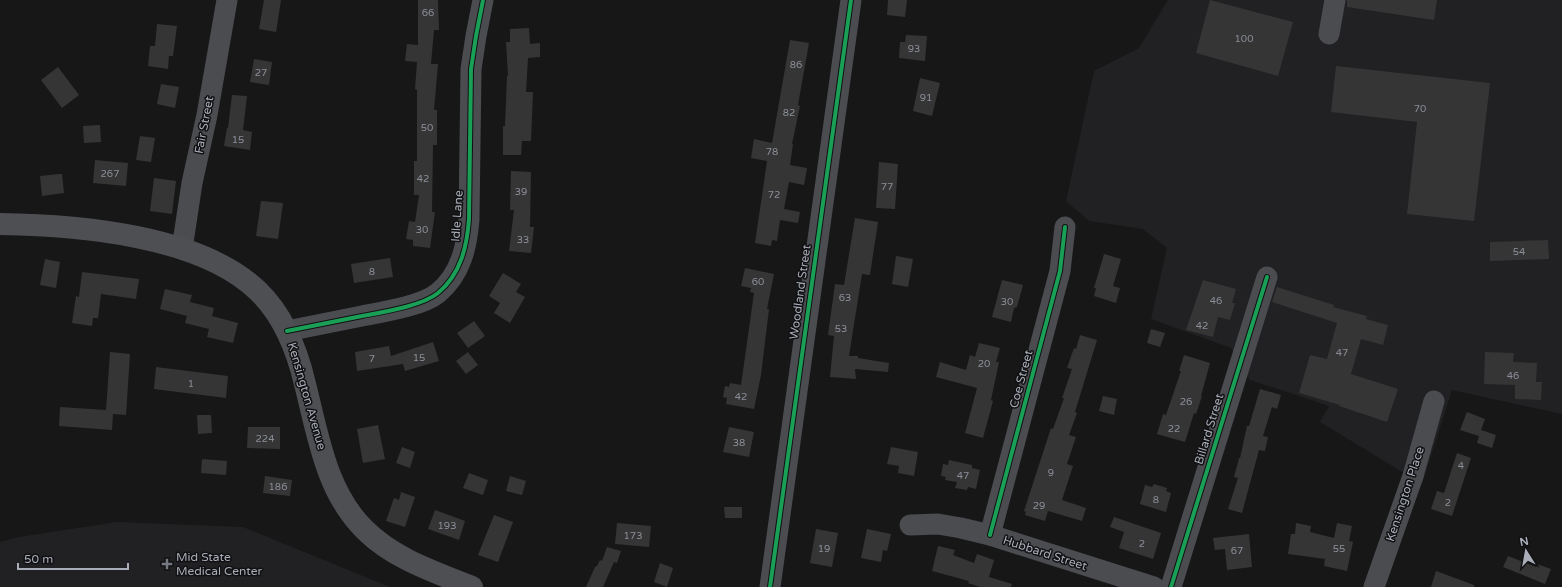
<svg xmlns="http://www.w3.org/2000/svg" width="1562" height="587" viewBox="0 0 1562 587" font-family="'Varela Round',sans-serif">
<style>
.built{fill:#212123}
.building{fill:#353536}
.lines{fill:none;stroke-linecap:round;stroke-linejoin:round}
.minor{stroke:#4b4c50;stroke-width:21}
.major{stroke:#4d4f52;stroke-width:22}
.cycleway-casing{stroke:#111113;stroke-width:6}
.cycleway{stroke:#1a9f57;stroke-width:4}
.poi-dot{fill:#757880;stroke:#111113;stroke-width:1.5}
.labels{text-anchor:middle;stroke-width:3;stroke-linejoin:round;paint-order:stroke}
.number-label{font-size:10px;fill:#8b8f98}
.street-label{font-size:12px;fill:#a8adb8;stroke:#111113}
.poi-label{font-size:12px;fill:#a8adb8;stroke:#111113;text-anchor:start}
</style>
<rect width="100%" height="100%" fill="#171717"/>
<!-- built -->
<g class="built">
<path d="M1168,0H1562V414L1452,390L1422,484L1320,422L1329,406L1250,380L1231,348L1151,319L1167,248L1143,229L1089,221L1066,201L1094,71L1139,48Z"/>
<path d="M117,522L243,527L390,587H0V542L19,537Z"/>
</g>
<!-- building -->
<g class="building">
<path d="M264,0H281L276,32L259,29Z"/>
<path d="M418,0H438L439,30H434L431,64H438L434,110H437V145H433L432,212H435L430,248L413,246V240L406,239L409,221L415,222L419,195H414V161H417V90L415,89L417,62L405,61L407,44L418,45Z"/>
<path d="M888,0H907L905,17L887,15Z"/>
<path d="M1210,0L1293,22L1278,76L1196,53Z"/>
<path d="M1347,0H1437L1434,20L1347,7Z"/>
<path d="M157,24L177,26L173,56H169L168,69L148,66L150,46H155Z"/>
<path d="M529,28L530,44L540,43V57L528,58L526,92H533L531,141H522L521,155H503V126H505L507,76H508L506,42H510V29Z"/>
<path d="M906,35L927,36L925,61L899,58L900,42H905Z"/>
<path d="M790,40L809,43L798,105L800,106L792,144H793L790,165L807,168L804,185L789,182L784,209L800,212L798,223L780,220L777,241L772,240L771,246L755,243L767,161L751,158L754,139L772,143Z"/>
<path d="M254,59L272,62L269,85L250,82Z"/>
<path d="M1336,66L1490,83L1474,221L1407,214L1417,122L1331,112Z"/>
<path d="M58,67L79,95L62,108L41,80Z"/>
<path d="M920,78L940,83L932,116L913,111Z"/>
<path d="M161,84L179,87L175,108L157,104Z"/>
<path d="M232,95L247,96L243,130L252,132L250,150L224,146L227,128H228Z"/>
<path d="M100,125L101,142L84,143L83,126Z"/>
<path d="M140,136L155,138L151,162L136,160Z"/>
<path d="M95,160L128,163L126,186L93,183Z"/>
<path d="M879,162L898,164L895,209L876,208Z"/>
<path d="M511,171L531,172L530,227H534L531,253L509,251L514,210H510Z"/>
<path d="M59,174H62L64,193L42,196L40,176Z"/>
<path d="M154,178L176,181L172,214L150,211Z"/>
<path d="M261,201L283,203L278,239L256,236Z"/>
<path d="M855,218L878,222L870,275L862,274L849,356H858V358L889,363L888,372L855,369L856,379L830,377L834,336L828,335L835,284L844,285Z"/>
<path d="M1548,240L1549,259L1490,261V242Z"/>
<path d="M1104,254L1121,259L1113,286L1120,288L1116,303L1094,296L1096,288H1094Z"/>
<path d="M896,256L913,259L908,287L892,284Z"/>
<path d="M390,258L393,277L354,283L351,264Z"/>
<path d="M45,259L60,262L56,288L40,285Z"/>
<path d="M745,268L774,274L767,309H769L761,375L754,409L726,404L727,398L723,397L725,386L729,387L730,383L741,385L754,293L750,292L751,288L741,286Z"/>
<path d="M82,272L139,279L136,299L101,294L98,318H93L92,326L72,323L76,296L79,297Z"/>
<path d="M503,273L521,284L516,292L525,297L510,323L494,313L500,303L489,296Z"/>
<path d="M1002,280L1023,285L1017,307L1014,308L1011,322L992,317Z"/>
<path d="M1203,280L1236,289L1232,303H1235L1230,320L1218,317L1213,337L1186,330Z"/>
<path d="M1277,287L1334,305L1333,307L1367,316L1366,319L1388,325L1383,345L1361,339L1351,374L1398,389L1387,422L1339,406L1340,405L1299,393L1310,355L1327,359L1337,323L1272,302Z"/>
<path d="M165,289L192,295L190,302L214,308L212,316L238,323L233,343L207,337L209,329L185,323L187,316L160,309Z"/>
<path d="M474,321L485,336L468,348L457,333Z"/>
<path d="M1151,329L1165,333L1160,347L1147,343Z"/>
<path d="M1080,335L1097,340L1075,412L1077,413L1069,435L1076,437L1067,464L1073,466L1062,500L1086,508L1082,521L1048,511L1045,521L1025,515L1026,512L1024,511L1051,428L1053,429L1064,398H1062L1072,369L1067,368L1074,348L1076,349Z"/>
<path d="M433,342L439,361L405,371L403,364L357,371L355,352L389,346L391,356Z"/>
<path d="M979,343L1000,348L996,362H999L991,400L993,401L983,438L965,433L977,388L936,377L940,362L966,370L970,355L975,357Z"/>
<path d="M110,352L130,354L126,415L113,414L112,430L59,426L60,407L106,410Z"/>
<path d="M468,352L478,365L466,374L456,361Z"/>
<path d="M1485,352L1514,353L1513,362L1537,363L1536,382H1542L1541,400L1515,399V385L1484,384Z"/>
<path d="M1184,355L1210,363L1201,396H1202L1196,414L1194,413L1185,442L1157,434L1163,414L1166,415L1181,371H1179Z"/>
<path d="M156,367L228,376L226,398L154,389Z"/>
<path d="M1260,389L1281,395L1277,409L1272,407L1263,436L1268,437L1265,451L1259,450L1242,513L1228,509L1238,478L1234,477L1239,458H1240L1247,426H1249Z"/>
<path d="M1103,396L1117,399L1114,415L1099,411Z"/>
<path d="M1467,412L1485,419L1481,430L1496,435L1492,448L1477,443L1479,436L1460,430Z"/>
<path d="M197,415H211L212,433L198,434Z"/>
<path d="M378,425L385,459L363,463L357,429Z"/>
<path d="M248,427H280V449L247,448Z"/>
<path d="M729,427L754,432L749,457L723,452Z"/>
<path d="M402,447L415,452L410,468L396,463Z"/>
<path d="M891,447L918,452L914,476L898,473L899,466L887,464Z"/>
<path d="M1457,453L1471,458L1452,516L1431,509L1437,491L1444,493Z"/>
<path d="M202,459L227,461L226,475L201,473Z"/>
<path d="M949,460L972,465V468L980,470L976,489L968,487L967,490L955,488L957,482L945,480L946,477L941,476L943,464L948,465Z"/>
<path d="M469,473L488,480L483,495L463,488Z"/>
<path d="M265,476L292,480L290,496L263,493Z"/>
<path d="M510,476L526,481L522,495L506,491Z"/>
<path d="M1154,484L1167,488L1166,491L1171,493L1166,512L1140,504L1145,485L1152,487Z"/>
<path d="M401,492L415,497L405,527L386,521L394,498L399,500Z"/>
<path d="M724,507H742V518H725Z"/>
<path d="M435,510L465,521L459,540L428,529Z"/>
<path d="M494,515L513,522L498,562L478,555Z"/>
<path d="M1114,517L1161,533L1153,559L1119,548L1124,532L1110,527Z"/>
<path d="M617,523L651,526L649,547L615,544Z"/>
<path d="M1296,523L1311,526L1310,532L1334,538L1337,523L1352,526L1349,541L1353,542L1347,571L1324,566L1325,559L1288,554L1291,534H1295Z"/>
<path d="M816,529L838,533L832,567L810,563Z"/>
<path d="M867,529L891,534L887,551L883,550L881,562L861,558Z"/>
<path d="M1249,534L1252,567L1227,570L1225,549L1215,550L1213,538Z"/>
<path d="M938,546L955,550L953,555L974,563L977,554L994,560L989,577L1012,584L1011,587H980L968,583L969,581L932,571Z"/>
<path d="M607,547L621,551L617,563L614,562L603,587H586L595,567L597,566L600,560L602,561Z"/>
<path d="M1508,556L1536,567L1537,564L1551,569L1545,584L1503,567Z"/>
<path d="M660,563L673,568L667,587L654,582Z"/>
<path d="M1436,571L1474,585V587H1431Z"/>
</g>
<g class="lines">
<!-- minor -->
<g class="minor">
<path d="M1329,34L1335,0"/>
<path d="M182,249L192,183L207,115L227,0"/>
<path d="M287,331C312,326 337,321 362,316C383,312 422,306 438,293C461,274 467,246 469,219L471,69L476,36L483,0"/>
<path d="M910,525L938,524L961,528L990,535L1154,587"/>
<path d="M990,535L1060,271L1065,227"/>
<path d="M770,587L851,0"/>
<path d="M1171,587L1267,277"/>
<path d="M1374,587L1413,476L1434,401"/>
</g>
<!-- major -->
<path class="major" d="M0,224C77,225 200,235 258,291C284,316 297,350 305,384C318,435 326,492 365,530C394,559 435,572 472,587"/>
<defs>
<g id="cycleway">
<path d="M287,331C312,326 337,321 362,316C383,312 422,306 438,293C461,274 467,246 469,219L471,69L476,36L483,0"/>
<path d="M990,535L1060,271L1065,227"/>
<path d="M770,587L851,0"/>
<path d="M1171,587L1267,277"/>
</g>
</defs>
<!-- cycleway casing -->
<use href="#cycleway" class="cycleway-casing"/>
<!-- cycleway -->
<use href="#cycleway" class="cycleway"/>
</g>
<!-- markers -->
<path class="poi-dot" d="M165 558h4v4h4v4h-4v4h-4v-4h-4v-4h4z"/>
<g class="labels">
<!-- number labels -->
<g class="number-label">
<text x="428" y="16">66</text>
<text x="1244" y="42">100</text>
<text x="914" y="52">93</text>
<text x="796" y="68">86</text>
<text x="261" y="76">27</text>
<text x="926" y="101">91</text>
<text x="1420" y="112">70</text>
<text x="789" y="116">82</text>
<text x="427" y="131">50</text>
<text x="238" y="143">15</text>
<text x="772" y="155">78</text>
<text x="110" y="177">267</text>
<text x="423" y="182">42</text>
<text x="887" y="190">77</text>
<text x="521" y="195">39</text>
<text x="774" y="198">72</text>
<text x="422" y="233">30</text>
<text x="523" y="243">33</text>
<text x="1519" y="255">54</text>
<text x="372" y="275">8</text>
<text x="758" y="285">60</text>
<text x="845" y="301">63</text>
<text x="1216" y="304">46</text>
<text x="1007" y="305">30</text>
<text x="1202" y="329">42</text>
<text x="841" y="332">53</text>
<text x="1342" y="356">47</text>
<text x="419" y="361">15</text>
<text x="372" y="362">7</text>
<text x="984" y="367">20</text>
<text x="1513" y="379">46</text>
<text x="191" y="387">1</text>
<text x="741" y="400">42</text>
<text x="1186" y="405">26</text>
<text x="1174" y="432">22</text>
<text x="265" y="442">224</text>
<text x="739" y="446">38</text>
<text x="1461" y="469">4</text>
<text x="1051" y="476">9</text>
<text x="963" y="479">47</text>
<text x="278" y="490">186</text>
<text x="1156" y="503">8</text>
<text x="1448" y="506">2</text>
<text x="1039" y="509">29</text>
<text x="447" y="529">193</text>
<text x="633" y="539">173</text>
<text x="1142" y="547">2</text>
<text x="824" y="552">19</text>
<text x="1339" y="552">55</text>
<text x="1237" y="554">67</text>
</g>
<!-- street labels -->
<g class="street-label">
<text transform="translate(204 125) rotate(-79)" y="4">Fair Street</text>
<text transform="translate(457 216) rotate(-86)" y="4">Idle Lane</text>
<text transform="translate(800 292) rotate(-82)" y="4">Woodland Street</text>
<text transform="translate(1021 379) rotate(-75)" y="4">Coe Street</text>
<text transform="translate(307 396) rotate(74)" y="4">Kensington Avenue</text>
<text transform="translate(1209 429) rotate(-73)" y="4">Billard Street</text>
<text transform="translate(1405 494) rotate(-72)" y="4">Kensington Place</text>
<text transform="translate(1045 553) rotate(18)" y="4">Hubbard Street</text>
</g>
<!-- poi labels -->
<g class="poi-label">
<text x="176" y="561">Mid State<tspan x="176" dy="14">Medical Center</tspan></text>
</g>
</g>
<!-- north arrow -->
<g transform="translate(1526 551) rotate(349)" stroke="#111113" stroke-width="3" paint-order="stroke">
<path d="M0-3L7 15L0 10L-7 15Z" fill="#a8adb8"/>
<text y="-6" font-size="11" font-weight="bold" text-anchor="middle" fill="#a8adb8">N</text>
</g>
<!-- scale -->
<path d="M18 563v6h110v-6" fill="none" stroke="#a8adb8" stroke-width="2"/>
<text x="24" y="563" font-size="12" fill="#a8adb8" stroke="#111113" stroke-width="3" paint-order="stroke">50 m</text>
</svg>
